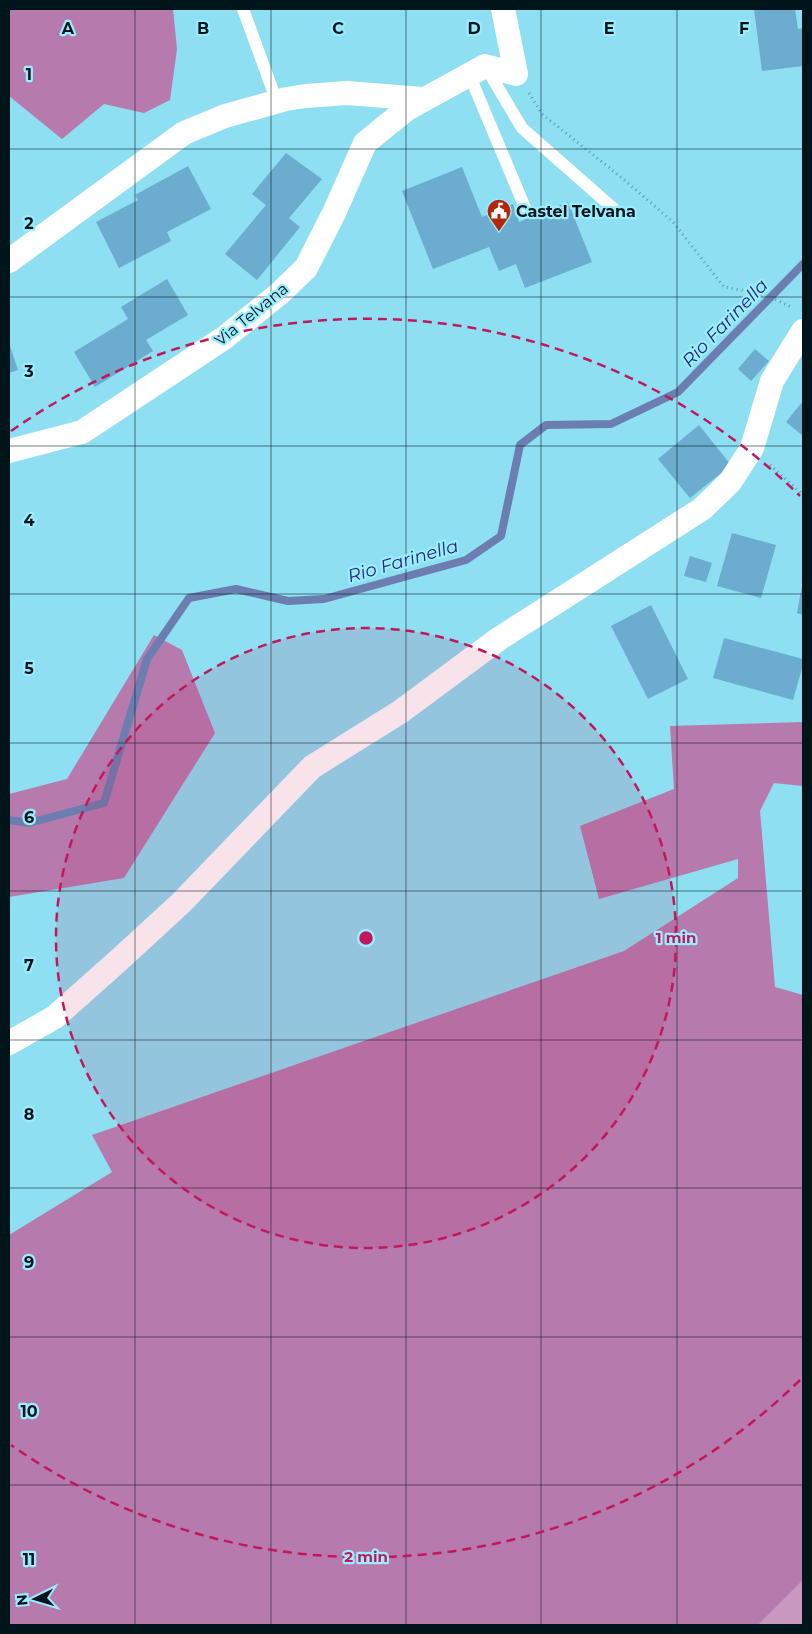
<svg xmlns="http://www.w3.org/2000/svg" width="812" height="1634" viewBox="0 0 812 1634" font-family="Montserrat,sans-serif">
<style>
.green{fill:#c998c0}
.forest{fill:#b67aac}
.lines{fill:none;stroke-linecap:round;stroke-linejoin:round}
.stream{stroke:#6b7eaf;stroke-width:8}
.building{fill:#6baccf}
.path{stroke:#5d9ba8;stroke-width:3;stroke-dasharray:1 4;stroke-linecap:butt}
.service{stroke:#fff;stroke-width:12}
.minor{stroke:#fff;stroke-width:24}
.grid{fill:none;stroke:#00151a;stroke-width:1;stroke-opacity:0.55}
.ring{fill:none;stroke:#c2185b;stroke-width:2.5;stroke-dasharray:9 6}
.labels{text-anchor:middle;stroke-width:4.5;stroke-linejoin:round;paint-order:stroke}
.poi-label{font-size:16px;font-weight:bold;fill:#00151a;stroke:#9aedfe;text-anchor:start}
.street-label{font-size:16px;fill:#00151a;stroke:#9aedfe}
.water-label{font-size:18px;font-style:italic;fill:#212875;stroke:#9aedfe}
.grid-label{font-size:16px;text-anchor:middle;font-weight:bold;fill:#00151a;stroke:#9aedfe;stroke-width:4.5;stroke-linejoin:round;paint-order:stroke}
.centre{fill:#c2185b;stroke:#9aedfe;stroke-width:2.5}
.ring-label{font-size:15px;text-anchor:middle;font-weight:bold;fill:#c2185b;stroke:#9aedfe;stroke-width:4.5;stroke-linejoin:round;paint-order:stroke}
</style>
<rect width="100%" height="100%" fill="#8ddff1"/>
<!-- green -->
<path class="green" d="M803,1580V1625H758Z"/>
<!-- forest -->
<g class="forest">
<path d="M9,9H173L177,49L170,100L144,113L104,104L62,139L9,96Z"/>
<path d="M154,635L182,650L215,733L124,878L9,897V794L67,779Z"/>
<path d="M803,722V786L774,783L760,811L775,987L803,995V1580L758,1625H9V1235L112,1172L92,1135L624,951L738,878V859L599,899L580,826L674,789L670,726Z"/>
</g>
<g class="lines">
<!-- stream -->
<path class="stream" d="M9,820L29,823L104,803L147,659L189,598L236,589L288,601L324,599L466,560L501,536L520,445L546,425L611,424L678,392L803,264"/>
</g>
<!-- building -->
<g class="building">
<path d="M754,9H795L798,29L803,28V66L762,71Z"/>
<path d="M286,153L322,179L289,218L300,227L257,280L225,254L266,205L252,194Z"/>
<path d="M188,166L211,209L167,232L171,241L119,268L96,222L138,200L135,195Z"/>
<path d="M462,167L482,217L513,204L519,222L568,202L592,262L525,288L516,264L499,271L489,247L433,269L402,191Z"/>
<path d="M167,279L188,315L146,340L153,351L95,387L74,352L128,319L121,307Z"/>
<path d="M9,343L18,370L9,373Z"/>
<path d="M755,349L769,361L751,381L738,369Z"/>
<path d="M803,401V436L786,422Z"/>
<path d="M699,425L731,465L690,498L658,459Z"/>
<path d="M732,533L776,545L761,598L717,586Z"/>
<path d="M690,556L712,563L706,582L684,576Z"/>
<path d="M802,586H803V615L797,613Z"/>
<path d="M651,605L688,679L648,699L611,626Z"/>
<path d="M724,638L803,659V665L793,700L713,678Z"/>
</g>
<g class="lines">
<!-- path -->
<g class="path">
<path d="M529,93L542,114L622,178L673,222L724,287C747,291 772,295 792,308"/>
<path d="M770,465L803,495"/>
</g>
<!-- service -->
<g class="service">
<path d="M243,9L277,102"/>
<path d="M485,66L522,128L614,209"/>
<path d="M469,74L526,210"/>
</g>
<!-- minor -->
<g class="minor">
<path d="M9,261L184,133L225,116L286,99L306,96L347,93L423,99"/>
<path d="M9,451L82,432L224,338L279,294L306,268L334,213L365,143L407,109L485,66L516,74L503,9"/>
<path d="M9,1043L55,1017L120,959L181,903L312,767L400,712L500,638L702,509L730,482L752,448L772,381L803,331"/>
</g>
</g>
<!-- grid -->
<path class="grid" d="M135,9V1625M271,9V1625M406,9V1625M541,9V1625M677,9V1625M9,149H803M9,297H803M9,446H803M9,594H803M9,743H803M9,891H803M9,1040H803M9,1188H803M9,1337H803M9,1485H803"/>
<!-- distance rings -->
<circle cx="366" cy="938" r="310" fill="#c2185b" fill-opacity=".12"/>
<g class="ring">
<circle cx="366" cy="938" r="310"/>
<path d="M800 1380A619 619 0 0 1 11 1445M11 431A619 619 0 0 1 800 496"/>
</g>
<!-- icons -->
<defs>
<symbol id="civic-pin" viewBox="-11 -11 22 30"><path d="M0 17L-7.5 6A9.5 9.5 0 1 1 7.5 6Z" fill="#b32608" stroke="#9aedfe"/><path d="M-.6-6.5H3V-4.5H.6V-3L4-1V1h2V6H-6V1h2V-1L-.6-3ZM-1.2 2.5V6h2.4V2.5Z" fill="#fff"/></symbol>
</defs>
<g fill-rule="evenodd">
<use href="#civic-pin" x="485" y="197" width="28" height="38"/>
</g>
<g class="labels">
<!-- poi labels -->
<g class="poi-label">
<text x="516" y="217">Castel Telvana</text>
</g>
<!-- street labels -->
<g class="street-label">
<text transform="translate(251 314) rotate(-39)" y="6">Via Telvana</text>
</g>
<!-- water labels -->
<g class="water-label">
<text transform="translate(725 323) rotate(-46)" y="6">Rio Farinella</text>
<text transform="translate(403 561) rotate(-16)" y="6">Rio Farinella</text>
</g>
</g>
<g class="grid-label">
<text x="68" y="34">A</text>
<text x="203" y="34">B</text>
<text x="338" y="34">C</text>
<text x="474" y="34">D</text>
<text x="609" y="34">E</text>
<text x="744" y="34">F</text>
<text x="29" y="80">1</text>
<text x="29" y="229">2</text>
<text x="29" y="377">3</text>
<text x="29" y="526">4</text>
<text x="29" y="674">5</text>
<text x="29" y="823">6</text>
<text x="29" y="971">7</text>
<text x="29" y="1120">8</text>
<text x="29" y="1268">9</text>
<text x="29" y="1417">10</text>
<text x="29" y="1565">11</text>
</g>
<circle cx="366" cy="938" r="8" class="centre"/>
<g class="ring-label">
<text x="676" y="943">1 min</text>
<text x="366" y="1562">2 min</text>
</g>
<!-- border -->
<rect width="812" height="1634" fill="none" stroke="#00151a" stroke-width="20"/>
<!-- north arrow -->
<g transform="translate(35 1599) rotate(265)" stroke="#9aedfe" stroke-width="4" paint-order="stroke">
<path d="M0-4L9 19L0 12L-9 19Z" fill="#00151a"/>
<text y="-8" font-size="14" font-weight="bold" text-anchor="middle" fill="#00151a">N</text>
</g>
</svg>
